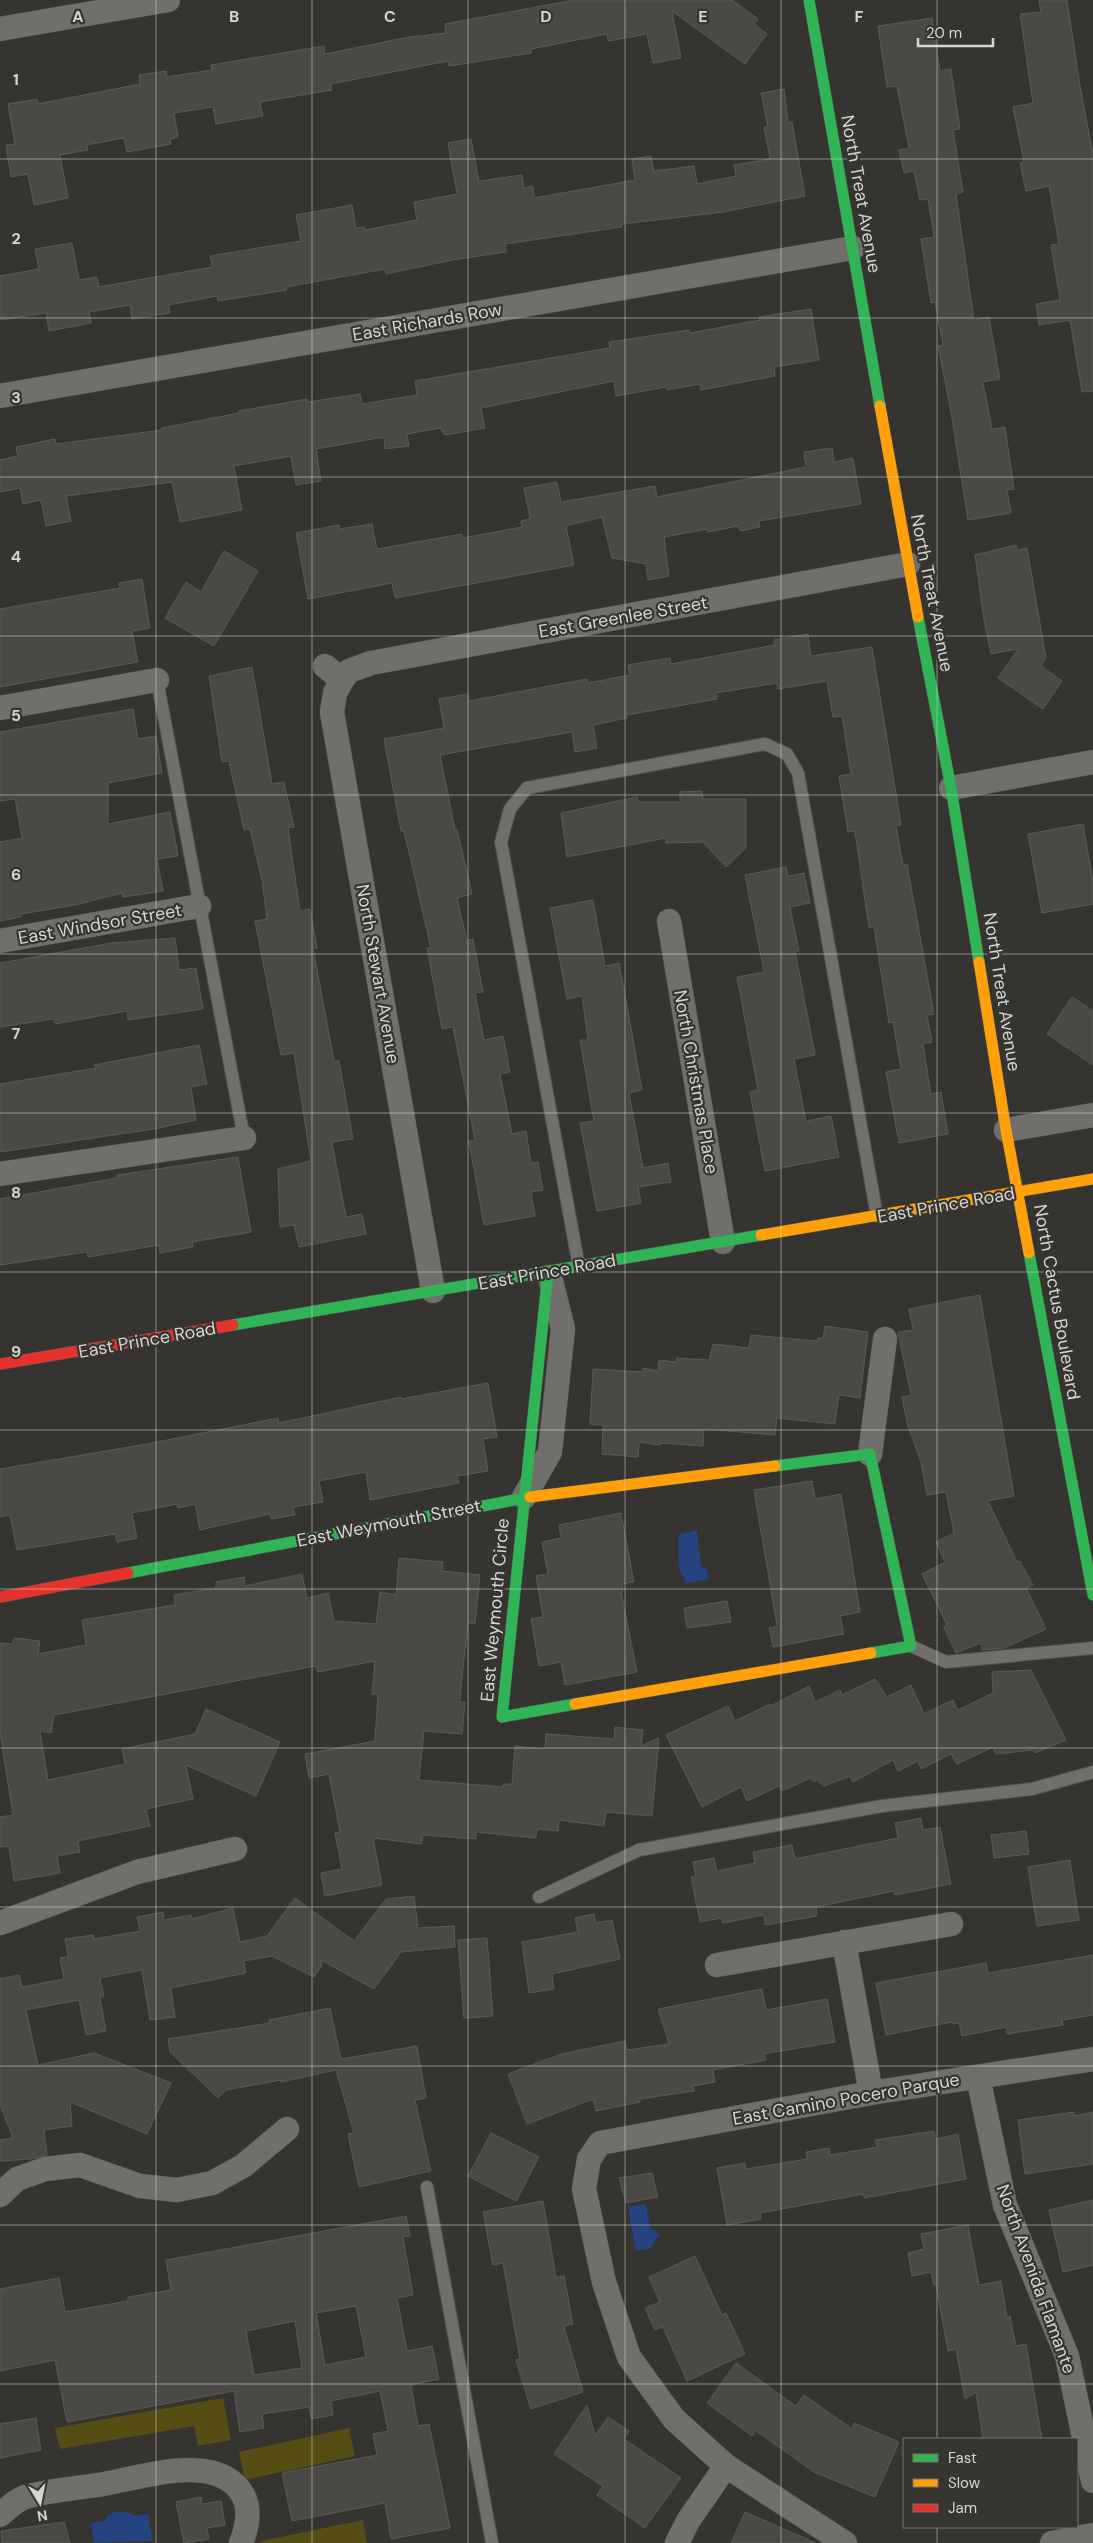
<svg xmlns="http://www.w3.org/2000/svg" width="1093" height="2543" viewBox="0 0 1093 2543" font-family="'DM Sans',sans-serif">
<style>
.green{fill:#564d15}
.water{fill:#25437e}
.building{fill:#4a4946;stroke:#5a5956;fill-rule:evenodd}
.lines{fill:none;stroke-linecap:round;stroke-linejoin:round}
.lane-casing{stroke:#51504e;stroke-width:14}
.street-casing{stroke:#51504e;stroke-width:25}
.fast-casing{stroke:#51504e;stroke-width:12}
.slow-casing{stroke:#51504e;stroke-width:12}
.jam-casing{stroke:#51504e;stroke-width:12}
.lane{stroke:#706f6c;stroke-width:12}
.street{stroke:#706f6c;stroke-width:24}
.fast{stroke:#30b455;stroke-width:11}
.slow{stroke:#ff9f0a;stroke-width:11}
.jam{stroke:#e5322d;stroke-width:11}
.grid{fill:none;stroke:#d5d5d1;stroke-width:1;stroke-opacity:0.55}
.labels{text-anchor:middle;stroke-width:4.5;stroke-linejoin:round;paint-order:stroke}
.street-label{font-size:18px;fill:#d5d5d1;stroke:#363530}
.grid-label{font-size:16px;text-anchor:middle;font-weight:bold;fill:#d5d5d1;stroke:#363530;stroke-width:4.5;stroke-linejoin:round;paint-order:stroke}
</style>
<rect width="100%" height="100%" fill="#353431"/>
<!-- green -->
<g class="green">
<path d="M223,2398L231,2440L198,2446L194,2426L60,2449L55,2428Z"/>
<path d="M349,2428L355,2456L245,2480L239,2452Z"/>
<path d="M363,2520L367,2543H260L261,2541Z"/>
</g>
<!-- water -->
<g class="water">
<path d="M697,1530L701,1567L706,1568L709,1579L687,1583L679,1569L678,1535Z"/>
<path d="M646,2204L650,2228L660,2234L650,2249L636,2251L628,2207Z"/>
<path d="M117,2511L131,2513L133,2516L148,2514L153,2541L94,2543L91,2523L105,2521L108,2515Z"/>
</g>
<!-- building -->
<g class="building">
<path d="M574,0H732L758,19L754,24L767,34L745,64L672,11L681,58L653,63L647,34L608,41L607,34L531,49V53L449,66L448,61L331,84L332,90L260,102L263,116L216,124L213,107L174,113L178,137L170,139L171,144L127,152L124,138L87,145L88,150L60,155L68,198L34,205L28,174L11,177L6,145L15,144L8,104L37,99L38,104L140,84L139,75L166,71L167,77L212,70L211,65L324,46L325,54L409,37L446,33L445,24Z"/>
<path d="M1039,0H1067L1080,86L1093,154V391L1082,392L1070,320L1039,325L1036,304L1060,300L1051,245L1059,244L1049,186L1026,191L1020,163L1024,162L1013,107L1033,103L1020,14L1041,12Z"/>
<path d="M932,18L940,71L951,69L960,129L953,130L963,192L956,194L974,320L989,317L1000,379L983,382L992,429L1005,427L1014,489L1007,490L1011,513L968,520L951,412L938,346L943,345L935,302L931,303L921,239L934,237L928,199L920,200L914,171L904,173L899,150L909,148L897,86L887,87L878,26Z"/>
<path d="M784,89L788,123L792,122L805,196L723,212L622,224V227L505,244L506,252L452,260L386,274L385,269L286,287L287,290L218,301L217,296L168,305L170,313L132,319L130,305L89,312L91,323L49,331L46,313L0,320V276L39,269L35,249L72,243L79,280L97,277L99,287L212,267L210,256L301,241L296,215L352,205L356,228L364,227L365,230L417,220L414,202L457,194L448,143L471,139L479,181L522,175L524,188L533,186L534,198L635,180L632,159L651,156L654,171L694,166L697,184L736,176L734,165L770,159L764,127H768L761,93Z"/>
<path d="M811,309L819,360L774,367L775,376L701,390L700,384L667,390L666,387L616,396L614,381L481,408L485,428L445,435L440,428L407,434L409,446L385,449L384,437L316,449L321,481L296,485L291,456L234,466L242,510L180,522L172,482L66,496L71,521L46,526L41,500L23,504L20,488L0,492V460L18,456L16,447L55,439L56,444L162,430V428L239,413V411L307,399L308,402L360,394L362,404L417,395L415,381L610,348L609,342L689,330L690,333L760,320L759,317Z"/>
<path d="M832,448L834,462L853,458L861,504L759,521L760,527L741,531L738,526L708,532L707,529L664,537L669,576L648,580L646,564L612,558L602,517L566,526L574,565L395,598L392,583L308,599L296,533L339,525L340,529L372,524L377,549L462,534V538L522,527L521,521L530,519L524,488L557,482L561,502L655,486L657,497L806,467L804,452Z"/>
<path d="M1016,545L1017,550L1027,548L1046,658L1041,666L1062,681L1043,709L998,678L1018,649L991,654L984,620L975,555Z"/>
<path d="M224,551L258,571L214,646L165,618L186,582L201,592Z"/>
<path d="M142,579L150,628L132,631L138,662L0,687V609L120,588L119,583Z"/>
<path d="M808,634L811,656L872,647L901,825L896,826L903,865L907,864L934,1014L927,1015L932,1042L923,1044L931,1094L941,1092L948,1134L899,1143L886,1072L901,1069L893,1022L889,1023L874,927L869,928L855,831L848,832L839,776L851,774L842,716L833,717L827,681L778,689L777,683L716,693L717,699L627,715V718L593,725L597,748L575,752L572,732L440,755L455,829H457L472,894L457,898L467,941L473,939L483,992L475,993L484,1040L503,1036L510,1072L500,1074L512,1134L526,1131L531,1163L538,1162L543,1190L531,1192L535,1216L484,1225L469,1141L475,1140L453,1027L442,1029L427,948H431L404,831H401L384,739L444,728L439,699L468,694L469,701L587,679L588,683L630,675L628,665L670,658L671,664L775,645L774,640Z"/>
<path d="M252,667L272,784L284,782L294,827L288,828L300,911L310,909L317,948H313L334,1061H339L353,1139L332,1142L346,1217L362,1214L366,1234L299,1247L294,1225L280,1227L278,1169L311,1161L294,1053L281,1055L255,921L267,919L262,880L250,829L244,830L229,761L222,762L209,676Z"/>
<path d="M133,709L138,739L156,736L162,773L108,783V824L170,812L178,856L157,859L163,891L123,897L122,893L75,905L21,914V917L0,921V842L22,838L15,799L0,801V732Z"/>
<path d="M702,791L703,799H746V848L726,867L703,842L666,843V838L567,857L561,813L637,797L638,802H680V792Z"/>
<path d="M1083,824L1093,882V904L1042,913L1028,834Z"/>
<path d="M786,867L788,876L804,873L810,903L790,907L799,951H795L815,1055L794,1059L806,1121L831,1116L839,1157L765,1171L750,1092L758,1090L737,977L764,972L745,875Z"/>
<path d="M593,900L605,966L619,963L628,1011L642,1090L629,1093L643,1168L668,1163L671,1182L638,1187L641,1203L597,1211L580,1123L594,1121L580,1040H588L582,996L567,999L550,908Z"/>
<path d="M175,938L179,970L196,968L203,1009L128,1020L127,1011L55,1024L54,1019L0,1027V963L112,943Z"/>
<path d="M1072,997L1093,1011V1065L1047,1034Z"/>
<path d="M199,1045L207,1084L191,1087L196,1120L154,1129L0,1152V1084L96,1068L94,1065Z"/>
<path d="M238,1157L251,1232L192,1242L193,1247L160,1253L159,1245L88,1257L87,1252L0,1265V1199L117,1178V1175Z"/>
<path d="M980,1295L1014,1496L988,1501L1017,1562L1020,1561L1033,1585L1026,1588L1046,1629L1004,1648L983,1650L980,1643L956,1653L944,1627L947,1625L922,1574L945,1562L936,1542L954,1533L946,1492L927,1495L921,1462L907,1423L902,1397L911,1395L898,1332L913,1330L909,1309Z"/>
<path d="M825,1326L868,1332L860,1398L839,1395L835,1424L777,1418L775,1435L704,1429L703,1446L660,1443V1445L639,1442L638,1457L602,1454L603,1425L590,1424L593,1369L643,1372V1368L658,1371L659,1360L676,1362L677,1358L709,1360L713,1344L749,1348L751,1335L817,1341L818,1338H823Z"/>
<path d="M488,1383L497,1437L483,1439L488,1471L457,1476L459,1483L370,1500L366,1472L319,1481L323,1502L293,1507L295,1515L271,1519L270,1514L200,1530L195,1504L178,1508L177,1504L132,1513L137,1538L117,1542L115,1534L17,1550L10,1515L0,1517V1469L147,1444L278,1418L279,1423L401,1397V1399Z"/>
<path d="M812,1481L815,1499L841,1494L860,1612L840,1616L844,1634L773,1647L769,1628L777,1626L754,1490Z"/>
<path d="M621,1513L634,1582L622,1584L623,1592H621L637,1672L565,1685L561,1662L539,1666L535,1642L531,1619L543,1617L536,1576L548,1574L542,1542L561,1538L559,1525Z"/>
<path d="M399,1558L443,1562L442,1571L480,1575L475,1624L468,1623L462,1677L460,1702H465L462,1734L424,1731L419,1780L503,1787L504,1784H512L515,1746L545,1749L546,1734L614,1739L615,1727L643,1730L641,1746L659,1738L652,1816L606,1812L604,1826L559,1820L558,1831L537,1829L536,1838L476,1832V1839L423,1835L421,1844L373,1838L382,1885L325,1896L321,1873L342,1869L335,1833L340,1832L329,1774L309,1778L305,1754L375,1741L378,1694H372L375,1661L318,1672L316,1666L54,1715L51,1733L40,1731L48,1780L125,1764L122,1749L195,1734L206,1709L280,1742L256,1796L186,1765L193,1799L146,1809L150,1826L78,1841L80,1852L57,1856L60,1873L14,1881L9,1846L0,1847V1817L13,1815L0,1732V1643L13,1644L14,1638L40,1641L38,1654L86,1645L82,1620L175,1605L174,1595L216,1588V1582L244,1577L245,1586L302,1574L307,1598L328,1593L334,1621L376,1624L380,1592L396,1595Z"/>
<path d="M727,1601L731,1622L687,1628L684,1608Z"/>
<path d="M1031,1670L1066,1740L1035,1753L1033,1750L996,1754L993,1747L957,1764L951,1754L921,1769L918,1761L898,1771L893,1760L853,1782L850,1776L824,1786L817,1780L814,1782L810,1778L782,1791L779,1786L747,1801L741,1787L702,1807L666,1735L728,1706L735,1721L770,1704L771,1706L809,1686L815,1702L840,1690L842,1695L875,1679L887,1697L911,1685L924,1714L953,1700L958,1710L993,1693L992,1672Z"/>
<path d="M921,1818L923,1830L940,1827L951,1884L895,1895L894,1891L816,1907L817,1916L765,1925L764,1915L723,1923L722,1918L700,1922L691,1877L696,1876L693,1862L714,1858L717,1871L755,1863L753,1852L792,1845L795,1859L898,1838L895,1823Z"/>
<path d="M1026,1831L1029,1854L994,1858L991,1835Z"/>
<path d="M1070,1860L1079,1920L1037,1926L1028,1867Z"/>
<path d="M414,1896L418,1928L454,1926L455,1947L401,1952L374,1989L321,1960L322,1965L314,1977L272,1956L244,1961L246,1973L171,1988L175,2017L150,2020L142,1970L100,1978L104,1996L100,1997L106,2031L86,2035L79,2000L26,2010L38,2065L94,2053L171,2083L147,2134L70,2102L72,2126L44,2130L47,2155L31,2159L0,2161V2140L13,2138L0,2105V1979L19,1975L22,1987L64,1979L60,1958L68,1957L65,1939L93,1935L94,1939L140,1931L137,1917L163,1912L164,1920L191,1915L192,1919L233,1908L240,1942L267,1936L295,1898L354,1941L386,1899Z"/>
<path d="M594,1914L596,1923L612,1920L620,1959L552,1974L554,1989L529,1993L522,1942L578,1932L575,1918Z"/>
<path d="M487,1938L493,2016L464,2018L458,1940Z"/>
<path d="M1093,1955V2015L1062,2020L1063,2025L1007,2034L1006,2027L962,2036L959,2023L953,2024L952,2022L886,2035L876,1983L986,1963L988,1973Z"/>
<path d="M762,1989L766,2010L827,1999L835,2042L763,2054L766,2060L713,2070L715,2082L693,2086L694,2091L640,2099V2102L596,2111L593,2099L527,2124L508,2074L561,2054L625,2041L627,2050L669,2044L658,2009Z"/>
<path d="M330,2008L341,2059L417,2046L426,2098L415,2100L431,2171L359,2187L348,2134L354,2133L336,2070L281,2082V2080L226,2090L218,2098L170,2052L168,2039L270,2023L269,2020Z"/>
<path d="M1074,2112V2116L1093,2112V2164L1025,2174L1018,2120Z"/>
<path d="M934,2131L936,2139L958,2134L966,2179L864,2198V2194L760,2213L761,2219L727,2225L717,2168L745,2163L746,2169L807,2159L806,2152L829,2148L830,2155L878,2147L875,2140Z"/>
<path d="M491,2133L539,2157L516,2201L468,2176Z"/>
<path d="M652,2173L658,2197L626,2203L619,2178Z"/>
<path d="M1093,2200V2265L1063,2272L1049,2210Z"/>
<path d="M543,2201L556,2277L564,2276L573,2324L564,2326L583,2392L531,2409L516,2360L520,2359L503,2263L493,2265L483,2212Z"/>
<path d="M406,2216L410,2236L403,2237L413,2295L397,2298L407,2351L432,2346L439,2379L411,2385L418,2426L429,2424L450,2528L391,2539L385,2503L292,2521L282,2473L377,2455L373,2434L388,2431L380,2391L331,2401L333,2415L311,2419L309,2407L262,2414L264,2428L240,2432L234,2391L67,2422L55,2360L0,2371V2289L59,2278L65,2312L128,2301V2297L171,2290L166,2260ZM356,2306L366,2357L325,2365L316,2313ZM295,2321L302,2368L254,2375L246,2331Z"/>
<path d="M968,2225L979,2285L1001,2281L1007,2317L1010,2316L1016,2346L1026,2344L1042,2439H983L976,2392L965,2399L956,2349L948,2351L936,2285H934L931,2272L912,2276L908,2253L924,2249L921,2234Z"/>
<path d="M695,2256L722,2315L726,2313L745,2354L687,2381L663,2327L655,2330L645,2308L660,2302L649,2277Z"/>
<path d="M736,2363L796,2406L804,2395L852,2429L854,2423L899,2442L875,2497L814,2472L756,2431L752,2436L707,2403Z"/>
<path d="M587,2405L595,2436L608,2417L629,2431L624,2439L681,2478L645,2528L597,2495L603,2486L554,2454Z"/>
<path d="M36,2418L41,2450L0,2458V2424Z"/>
<path d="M201,2497L202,2504L221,2501L225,2525L207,2528L209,2539L184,2543L176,2502Z"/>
<path d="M745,2512L816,2543H731Z"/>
<path d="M64,2522L70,2543H2L1,2531Z"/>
</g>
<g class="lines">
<defs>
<g id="lane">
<path d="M157,680L244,1138"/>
<path d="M579,1267L501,842L510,809L527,788L765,744L787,754L798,773L877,1216"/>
<path d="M911,1646L946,1662L1093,1648"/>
<path d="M539,1897L639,1850L882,1806L1032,1789L1093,1772"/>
<path d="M427,2187L492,2543"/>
</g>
<g id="street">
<path d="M0,29L168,0"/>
<path d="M0,396L853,248"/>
<path d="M325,666L342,680L335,693L332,712L433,1291"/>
<path d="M342,680L349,671L371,663L908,564"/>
<path d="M0,708L157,680"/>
<path d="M951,788L1093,762"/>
<path d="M669,921L723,1242"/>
<path d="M0,941L199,906"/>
<path d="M1006,1130L1093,1115"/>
<path d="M0,1174L244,1138"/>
<path d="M870,1454L885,1339"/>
<path d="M524,1497L550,1452L563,1329L550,1277"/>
<path d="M0,1923L137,1872L235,1849"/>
<path d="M844,1942L871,2093"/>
<path d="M717,1965L951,1924"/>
<path d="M978,2077L1005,2205L1067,2356L1093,2481"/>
<path d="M0,2195L17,2179L45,2169L80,2165L140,2186L177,2190L212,2183L243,2166L287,2129"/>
<path d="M0,2515C7,2509 16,2500 25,2497C48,2490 80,2488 104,2484C143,2477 218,2451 243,2495C251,2510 247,2528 241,2543"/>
<path d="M677,2543L688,2521L726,2466"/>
<path d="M845,2543L726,2466L674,2419L629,2357L604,2282L584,2189L589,2159L600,2143L871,2093L1093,2059"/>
<path d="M1052,2543L1093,2535"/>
</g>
<g id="fast">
<path d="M809,0L880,406"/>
<path d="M918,617L951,788L979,962"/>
<path d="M1029,1253L1093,1595"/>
<path d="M548,1272L502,1717L575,1704"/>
<path d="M233,1325L761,1235"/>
<path d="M775,1466L870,1454L911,1646L871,1653"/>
<path d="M128,1573L530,1497"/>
</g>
<g id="slow">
<path d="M880,406L918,617"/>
<path d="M979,962L1006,1130L1029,1253"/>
<path d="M761,1235L1093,1179"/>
<path d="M530,1497L775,1466"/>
<path d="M575,1704L871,1653"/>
</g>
<g id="jam">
<path d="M0,1364L233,1325"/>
<path d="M0,1597L128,1573"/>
</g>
</defs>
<!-- lane casing -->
<use href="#lane" class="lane-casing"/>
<!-- street casing -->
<use href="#street" class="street-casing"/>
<!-- fast casing -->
<use href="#fast" class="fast-casing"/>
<!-- slow casing -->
<use href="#slow" class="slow-casing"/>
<!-- jam casing -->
<use href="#jam" class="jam-casing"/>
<!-- lane -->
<use href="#lane" class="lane"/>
<!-- street -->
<use href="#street" class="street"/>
<!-- fast -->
<use href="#fast" class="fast"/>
<!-- slow -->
<use href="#slow" class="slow"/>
<!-- jam -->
<use href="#jam" class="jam"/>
</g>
<!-- grid -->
<path class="grid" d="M156,0V2543M312,0V2543M468,0V2543M625,0V2543M781,0V2543M937,0V2439M0,159H1093M0,318H1093M0,477H1093M0,636H1093M0,795H1093M0,954H1093M0,1113H1093M0,1272H1093M0,1430H1093M0,1589H1093M0,1748H1093M0,1907H1093M0,2066H1093M0,2225H1093M0,2384H1093M937,2527V2543"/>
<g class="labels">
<!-- street labels -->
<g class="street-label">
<text transform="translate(861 194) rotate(80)" y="6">North Treat Avenue</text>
<text transform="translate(427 322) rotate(-10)" y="6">East Richards Row</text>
<text transform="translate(932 593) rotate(79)" y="6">North Treat Avenue</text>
<text transform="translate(623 617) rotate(-10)" y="6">East Greenlee Street</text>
<text transform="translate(100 924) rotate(-10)" y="6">East Windsor Street</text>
<text transform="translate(378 974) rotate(80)" y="6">North Stewart Avenue</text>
<text transform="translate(1002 992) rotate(81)" y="6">North Treat Avenue</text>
<text transform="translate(696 1082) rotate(80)" y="6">North Christmas Place</text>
<text transform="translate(946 1205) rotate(-10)" y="6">East Prince Road</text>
<text transform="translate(547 1272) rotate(-10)" y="6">East Prince Road</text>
<text transform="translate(1057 1302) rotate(80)" y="6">North Cactus Boulevard</text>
<text transform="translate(147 1340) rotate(-10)" y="6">East Prince Road</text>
<text transform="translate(389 1523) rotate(-11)" y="6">East Weymouth Street</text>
<text transform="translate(495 1610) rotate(-85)" y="6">East Weymouth Circle</text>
<text transform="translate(846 2099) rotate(-10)" y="6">East Camino Pocero Parque</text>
<text transform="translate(1036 2279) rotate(70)" y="6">North Avenida Flamante</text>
</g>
</g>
<g class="grid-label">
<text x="78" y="22">A</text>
<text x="234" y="22">B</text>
<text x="390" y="22">C</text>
<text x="546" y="22">D</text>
<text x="703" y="22">E</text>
<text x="859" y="22">F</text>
<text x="16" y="85">1</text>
<text x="16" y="244">2</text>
<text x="16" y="403">3</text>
<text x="16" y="562">4</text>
<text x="16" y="721">5</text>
<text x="16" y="880">6</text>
<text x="16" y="1039">7</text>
<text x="16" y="1198">8</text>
<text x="16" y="1357">9</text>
</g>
<!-- legend -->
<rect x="903" y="2438" width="175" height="90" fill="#363530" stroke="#767570"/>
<rect x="913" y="2454" width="25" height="8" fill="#30b455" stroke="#767570"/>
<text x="948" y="2463" font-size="15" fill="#d5d5d1">Fast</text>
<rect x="913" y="2479" width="25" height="8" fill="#ff9f0a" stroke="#767570"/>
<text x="948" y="2488" font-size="15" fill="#d5d5d1">Slow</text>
<rect x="913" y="2504" width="25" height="8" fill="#e5322d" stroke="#767570"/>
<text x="948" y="2513" font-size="15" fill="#d5d5d1">Jam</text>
<!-- north arrow -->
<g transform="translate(40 2503) rotate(170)" stroke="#363530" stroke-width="4" paint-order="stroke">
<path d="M0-4L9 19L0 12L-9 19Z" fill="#d5d5d1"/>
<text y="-8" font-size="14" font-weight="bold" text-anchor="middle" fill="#d5d5d1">N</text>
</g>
<!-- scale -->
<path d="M918 38v8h75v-8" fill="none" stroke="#d5d5d1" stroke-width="2.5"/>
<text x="926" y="38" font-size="15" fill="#d5d5d1" stroke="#363530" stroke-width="4" paint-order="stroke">20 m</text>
</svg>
